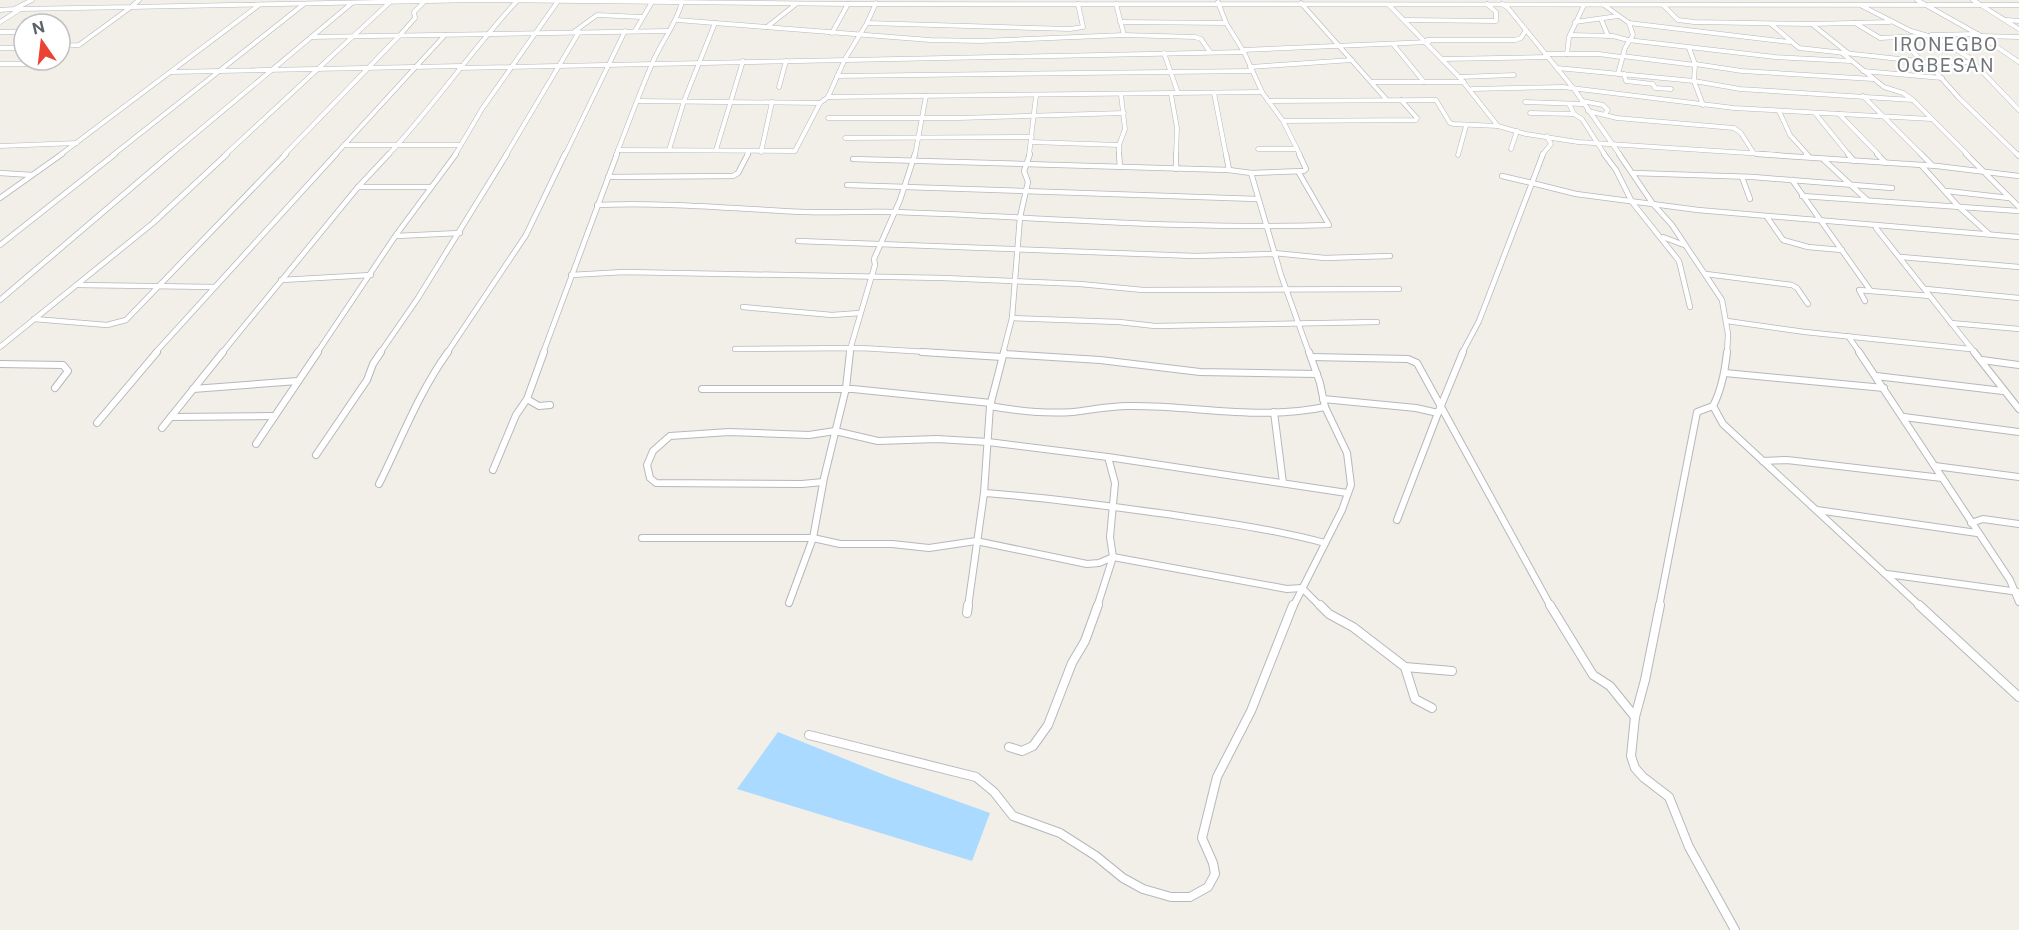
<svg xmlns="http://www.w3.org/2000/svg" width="2019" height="930" viewBox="0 0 2019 930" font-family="'Public Sans',sans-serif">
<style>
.water{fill:#aadaff}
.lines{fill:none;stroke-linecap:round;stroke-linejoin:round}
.minor-far3-casing{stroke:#b5b8bc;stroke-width:5}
.minor-far2-casing{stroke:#b5b8bc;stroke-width:6}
.minor-far1-casing{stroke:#b5b8bc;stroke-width:8}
.minor-casing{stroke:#b5b8bc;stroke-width:10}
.minor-far3{stroke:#fff;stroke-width:4}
.minor-far2{stroke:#fff;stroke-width:4.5}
.minor-far1{stroke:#fff;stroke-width:6}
.minor{stroke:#fff;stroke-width:8}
.labels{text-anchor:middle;stroke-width:4.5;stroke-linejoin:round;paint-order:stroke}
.far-quarter-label{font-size:18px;letter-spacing:1.5px;fill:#70757a;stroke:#fff}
</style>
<rect width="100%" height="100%" fill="#f1efe8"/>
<!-- water -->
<path class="water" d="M778,732L887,776L990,813L972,861L737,789Z"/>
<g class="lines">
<defs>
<g id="minor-far3">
<path d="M1917,0L1981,36L2019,62"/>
<path d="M1973,0L2019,29"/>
<path d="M1218,2L1226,23L1244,52L1262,92L1283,121L1300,155"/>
<path d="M1301,3L1386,99"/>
<path d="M1116,4L1124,35"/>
<path d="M1502,4L1508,8L1574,89L1620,155"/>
<path d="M1389,5L1460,78L1498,126"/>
<path d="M1604,5L1629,23L1633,35L1625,48L1618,74"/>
<path d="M1663,5L1678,20L1694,22L1812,24L1890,22"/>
<path d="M1862,6L1911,31L1939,39L1968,57L2019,110"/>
<path d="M20,9L131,7L139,0"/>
<path d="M0,10L14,9L32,0"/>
<path d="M1601,19L1608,36"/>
<path d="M677,20L930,40L980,41L1124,35L1195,37L1201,39L1210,52"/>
<path d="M1405,20L1496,21V12L1487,4"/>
<path d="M2007,20L2019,21"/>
<path d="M0,22L19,10"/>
<path d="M1120,22L1226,23"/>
<path d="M1575,22L1618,16"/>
<path d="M867,23L1070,29L1083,27L1078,4"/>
<path d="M1629,23L1789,42"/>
<path d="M1855,23L1880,38L1921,36"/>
<path d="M1771,24L1799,48L1927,62H1974"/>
<path d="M1813,25L1848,53"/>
<path d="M767,27L796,4"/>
<path d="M60,31H62L60,33"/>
<path d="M575,31L597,15L642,17"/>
<path d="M635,31L652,2"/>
<path d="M0,32H24"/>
<path d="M832,33L848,4"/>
<path d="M1570,35L1613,36L1628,40L1775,57L1850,61"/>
<path d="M1931,35L1978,34"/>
<path d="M1982,36L2019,37"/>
<path d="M311,37L668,31"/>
<path d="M1899,38L1920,59"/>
<path d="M1427,40H1515L1521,38L1526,30"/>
<path d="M60,41L65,42L63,46"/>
<path d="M1393,44L1424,82"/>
<path d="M60,46L79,45L131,7L478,0L848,4L2019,5"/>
<path d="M0,48H24"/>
<path d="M1689,48L1695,64L1694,81L1703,105"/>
<path d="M1243,50L1429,42"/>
<path d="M1164,53L1178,93"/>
<path d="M1842,53L1884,87L1903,93L1913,100L1968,155"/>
<path d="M1545,54H1599L1621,57"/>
<path d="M1567,54L1569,37L1584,5"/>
<path d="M1622,56L1695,65"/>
<path d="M1443,59L1548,57"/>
<path d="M1927,62L1959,98L2018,155"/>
<path d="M0,64H34L45,60"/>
<path d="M1695,64L1742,71L1873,79"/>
<path d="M1250,67L1352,60"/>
<path d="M459,68L1244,52"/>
<path d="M1557,68L1694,81L1740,89L1913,100"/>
<path d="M1863,71L1942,78"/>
<path d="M171,72L461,66"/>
<path d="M1624,74L1626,81L1653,84L1655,88L1671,89"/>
<path d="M837,76L1252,71"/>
<path d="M1459,77L1514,75"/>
<path d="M1372,82H1464"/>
<path d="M779,87L786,61"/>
<path d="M1472,89L1563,87L1734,108L1931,119"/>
<path d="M1214,93L1226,155"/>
<path d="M1171,94L1177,128L1176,155"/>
<path d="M1863,96L1922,155"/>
<path d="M828,97L1262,92"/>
<path d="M638,101L820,103"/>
<path d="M1268,101L1436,100L1450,123L1454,124L1498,126L1526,134L1578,142L1779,155"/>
<path d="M1582,101L1603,105L1608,110L1605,114"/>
<path d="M1525,102L1583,104"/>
<path d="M1569,104L1574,114L1582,119L1605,155"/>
<path d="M1588,111L1617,118L1734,128L1741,133L1753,152"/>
<path d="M1779,111L1790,135L1808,155"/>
<path d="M1530,113L1574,114"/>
<path d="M1815,113L1849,155"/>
<path d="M1839,114L1879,155"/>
<path d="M828,118H959L1124,113"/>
<path d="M1283,121L1416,120L1417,118L1401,100"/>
<path d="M845,138L1032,137"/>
<path d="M1031,142L1119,145"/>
<path d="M344,145H460"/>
<path d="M0,146L77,143"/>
<path d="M1258,149H1297"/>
<path d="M1511,149L1517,131"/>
<path d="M618,150L795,151L820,103L828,97L845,59L867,23L876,3"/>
<path d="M669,150L684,101L715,23"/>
<path d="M716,150L743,61"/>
<path d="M761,152L772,102"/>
<path d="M60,155L259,5"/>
<path d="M113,155L304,4"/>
<path d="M170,155L352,3"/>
<path d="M225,155L389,3"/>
<path d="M284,155L400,35L415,18L414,12L424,2"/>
<path d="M335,155L445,35"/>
<path d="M388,155C434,106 472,49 518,0"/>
<path d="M455,155L482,109L558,1"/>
<path d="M506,155L579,32"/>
<path d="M565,155L625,31"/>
<path d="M616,155C628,125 639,94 652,64C661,42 676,25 682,2"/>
<path d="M747,155L749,151"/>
<path d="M915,155L926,96"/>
<path d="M1029,155L1036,96"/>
<path d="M1119,155V145L1125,129L1121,95"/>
<path d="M1458,155L1466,126"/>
<path d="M1542,155L1551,144L1547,136"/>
</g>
<g id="minor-far2">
<path d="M1119,154L1120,167"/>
<path d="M1226,154L1229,170"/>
<path d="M1604,154L1616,170L1632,202L1679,261L1690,307"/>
<path d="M1619,154L1653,204L1672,225L1722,300L1728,334L1727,353"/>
<path d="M1757,154L1937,166L2019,176"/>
<path d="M1806,154L1809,157"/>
<path d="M1848,154L1854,161"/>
<path d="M1877,154L1886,163"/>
<path d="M1921,154L1932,165"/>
<path d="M1966,154L2019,207"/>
<path d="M2017,154L2019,156"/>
<path d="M853,159L1229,170L1251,173L1304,171L1306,169L1299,154"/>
<path d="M1824,160L1867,200"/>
<path d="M1922,166L1958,206L1989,234"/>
<path d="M1176,169V154"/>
<path d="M0,173L32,175"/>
<path d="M1251,173L1281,275L1309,353"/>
<path d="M1634,173L1753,177L1892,188"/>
<path d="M1502,176L1532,183L1543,154"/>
<path d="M608,177L733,176L738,173L748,154"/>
<path d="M1742,177L1750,199"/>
<path d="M1792,180L1870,290"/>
<path d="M847,185L1257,199"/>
<path d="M358,187H431"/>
<path d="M1947,191L2009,198"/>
<path d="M1802,196L2019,211"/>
<path d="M0,198L62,154"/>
<path d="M597,205C667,202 736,209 806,212C836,213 867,211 897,212C1041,217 1185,230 1329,225L1299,173"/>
<path d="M1767,217L1783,240L1808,247L1842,250"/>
<path d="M1876,228L1975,353"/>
<path d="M396,236L460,233"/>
<path d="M1663,237L1684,245"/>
<path d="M798,241L1195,256L1275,254"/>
<path d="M0,245L115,154"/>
<path d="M1274,253L1325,258L1390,256"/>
<path d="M1901,257L2019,267"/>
<path d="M1706,274L1792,285L1797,288L1808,304"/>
<path d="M571,275L624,272L943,278L1080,284L1143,290L1399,289"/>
<path d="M281,280L371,275"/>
<path d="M79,285L214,287"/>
<path d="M1926,289L2019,298"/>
<path d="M0,300L171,154"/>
<path d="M1865,301L1859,290L1930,296"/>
<path d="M743,307L832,315L860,313"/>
<path d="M1012,318L1119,322L1155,326L1377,322"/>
<path d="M34,319L107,325L126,320L286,154"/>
<path d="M1727,321L1805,332L1970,349"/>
<path d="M1951,323L2019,329"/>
<path d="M1848,336L1860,353"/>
<path d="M0,347L153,223L227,154"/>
<path d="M735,349L861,348L945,353"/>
<path d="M155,353L336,154"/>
<path d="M222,353L358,187L389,154"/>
<path d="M317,353L396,235L456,154"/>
<path d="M380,353L418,298L507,154"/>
<path d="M447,353L526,235L565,154"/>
<path d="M543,353L617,154"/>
<path d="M849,353L875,265L874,259L900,200L915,154"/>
<path d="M1003,353L1012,318L1020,217L1028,182L1024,171L1030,154"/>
<path d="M1462,353L1479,321L1532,183L1576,194L1698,210L2019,237"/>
</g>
<g id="minor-far1">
<path d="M922,352L1002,357"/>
<path d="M1859,352L2010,580L2019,602"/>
<path d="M1974,352L2019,409"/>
<path d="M1004,354L1100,360L1200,372L1317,374"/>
<path d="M1311,357L1408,359L1417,363L1551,607"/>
<path d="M1982,360L2019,365"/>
<path d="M0,364L63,365L68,371L55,388"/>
<path d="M1725,373L1884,388"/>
<path d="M1876,376L2003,391"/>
<path d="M193,389L298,381"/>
<path d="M702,389H853L991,403"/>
<path d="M527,399L539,406L550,405"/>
<path d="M1323,399L1416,408L1438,413L1463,352"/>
<path d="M990,406C1017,411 1045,414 1073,412C1091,410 1109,406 1128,406C1195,405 1257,421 1325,407"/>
<path d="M1713,406L1723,424L1921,607"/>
<path d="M1274,412L1283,483"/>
<path d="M171,417L274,416"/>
<path d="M1904,417L2019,432"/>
<path d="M97,423L157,352"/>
<path d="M162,428L223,352"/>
<path d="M256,444L318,352"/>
<path d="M316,455L367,380L373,364L381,352"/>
<path d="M1763,461L1787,460L1942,478"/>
<path d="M1935,466L2019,477"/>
<path d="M493,470L516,415L527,399L544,352"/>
<path d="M823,482L802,484L656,483L650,478L647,465L653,451L670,436L729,432L809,435L835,431L878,441L937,439L988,442L1108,457L1347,493"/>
<path d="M379,484C401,440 419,392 448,352"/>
<path d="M984,493C1045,497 1106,506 1167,514C1220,522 1273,529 1325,543"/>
<path d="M1817,510L1977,533"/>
<path d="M1397,520L1438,413"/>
<path d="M1971,523L1983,519L2019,524"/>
<path d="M642,538H813L840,544H892L929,548L976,541L1087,564L1099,563L1113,557L1287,589L1302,588"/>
<path d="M1887,574L2019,592"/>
<path d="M1302,588L1321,607"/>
<path d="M789,603L813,538L824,478L846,388L850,352"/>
<path d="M968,607L984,493L990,406L1004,352"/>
<path d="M1097,607L1113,557L1110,537L1115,483L1108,457"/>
<path d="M1293,607L1342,510L1351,485L1347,453L1325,407L1320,383L1309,352"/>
<path d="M1659,607L1697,412L1713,406C1722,389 1725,371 1727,352"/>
</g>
<g id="minor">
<path d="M1320,605L1329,614L1353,627L1405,667L1452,671"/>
<path d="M1550,605L1593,675L1610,686L1635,717"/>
<path d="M1660,605L1645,680L1635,717L1631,756L1635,768L1643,777L1669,797L1689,847L1735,930"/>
<path d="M1919,605L2019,697"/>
<path d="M967,613L968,605"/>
<path d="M1405,667L1415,699L1432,708"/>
<path d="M809,735L976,777L994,792L1013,816L1060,833L1096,856L1123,878L1143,889L1171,897H1190L1208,887L1215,874L1213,863L1202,838L1217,777L1251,711L1293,605"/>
<path d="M1009,747L1022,751L1033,746L1048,725L1072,663L1085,641L1098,605"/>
</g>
</defs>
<!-- minor-far3 casing -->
<use href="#minor-far3" class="minor-far3-casing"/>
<!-- minor-far2 casing -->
<use href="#minor-far2" class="minor-far2-casing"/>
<!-- minor-far1 casing -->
<use href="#minor-far1" class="minor-far1-casing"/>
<!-- minor casing -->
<use href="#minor" class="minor-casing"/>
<!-- minor-far3 -->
<use href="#minor-far3" class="minor-far3"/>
<!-- minor-far2 -->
<use href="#minor-far2" class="minor-far2"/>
<!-- minor-far1 -->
<use href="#minor-far1" class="minor-far1"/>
<!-- minor -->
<use href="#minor" class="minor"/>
</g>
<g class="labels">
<!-- far-quarter labels -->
<g class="far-quarter-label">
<text x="1946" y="51">IRONEGBO<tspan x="1946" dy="21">OGBESAN</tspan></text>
</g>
</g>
<!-- north arrow -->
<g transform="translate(42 42) rotate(346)"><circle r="28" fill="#ffffff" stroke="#bfc1c3" stroke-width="1.5"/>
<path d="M0-4.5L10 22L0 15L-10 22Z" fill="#ea4335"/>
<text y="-9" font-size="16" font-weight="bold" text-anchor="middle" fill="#5f6368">N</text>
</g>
</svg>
